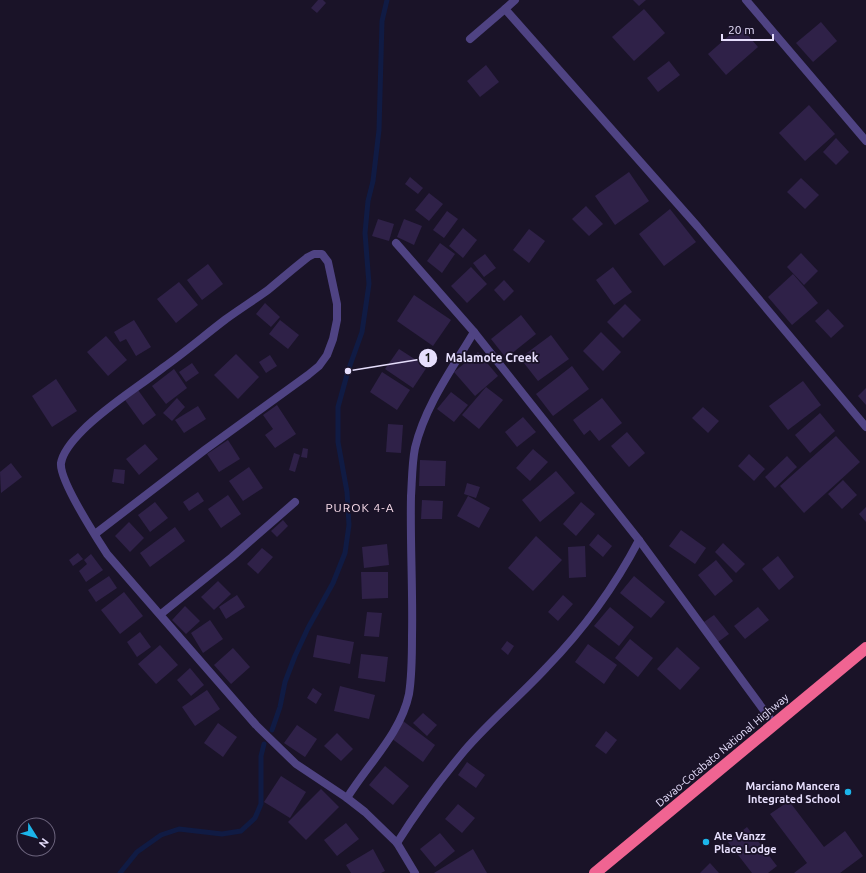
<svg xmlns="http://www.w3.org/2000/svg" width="866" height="873" viewBox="0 0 866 873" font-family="Ubuntu,sans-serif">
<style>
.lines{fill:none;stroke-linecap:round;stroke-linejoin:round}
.stream{stroke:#101b44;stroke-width:5}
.building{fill:#2f2148}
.lane{stroke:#4f4383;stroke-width:8}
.street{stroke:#4f4383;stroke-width:8}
.highway{stroke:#f06492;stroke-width:12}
.poi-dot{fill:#1cb5ea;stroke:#1a1328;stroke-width:1.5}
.labels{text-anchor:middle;stroke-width:3.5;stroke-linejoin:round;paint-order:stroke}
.street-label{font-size:11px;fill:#e6defc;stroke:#1a1328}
.poi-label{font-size:11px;font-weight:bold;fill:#e6defc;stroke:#1a1328;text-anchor:end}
.neighbourhood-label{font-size:12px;letter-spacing:1px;fill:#fcdfed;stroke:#1a1328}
.leader{fill:none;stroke:#e6defc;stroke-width:1.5}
.callout-dot{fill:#e6defc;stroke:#1a1328;stroke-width:1.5}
.mark-label{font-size:12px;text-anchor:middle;font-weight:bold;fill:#111}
.callout-label{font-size:12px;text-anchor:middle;font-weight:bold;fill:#e6defc;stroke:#1a1328;stroke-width:3.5;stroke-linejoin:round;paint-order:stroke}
</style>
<rect width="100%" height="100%" fill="#1a1328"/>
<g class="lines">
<!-- stream -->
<g class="stream">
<path d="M272,730L280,707L285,682L295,656L308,628L333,583L345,553L349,525L347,492L338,442V407L348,371L362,332L369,284L365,233L368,201L373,181L379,130L382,21L387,0"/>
<path d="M120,873L137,852L161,835L179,829L222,834L241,831L255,818L261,804V756L264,744"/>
</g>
</g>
<!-- building -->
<g class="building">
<path d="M318,0H323L326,3L317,13L311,8Z"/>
<path d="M633,0H646L639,6Z"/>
<path d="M644,9L665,33L634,61L612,37Z"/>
<path d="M821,22L837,41L813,62L796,43Z"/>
<path d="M740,26L758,47L726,75L708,54Z"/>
<path d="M669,61L680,75L658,92L647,78Z"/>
<path d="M486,65L499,82L480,97L467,81Z"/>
<path d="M809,105L835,134L805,161L779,133Z"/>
<path d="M836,138L849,152L836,165L823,152Z"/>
<path d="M629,172L649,201L615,225L595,196Z"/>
<path d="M410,177L423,188L418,194L405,184Z"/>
<path d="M801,178L819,195L805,209L787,192Z"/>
<path d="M429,193L443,204L429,221L415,210Z"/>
<path d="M586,206L603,224L589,236L572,219Z"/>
<path d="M670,209L696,242L664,266L639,234Z"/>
<path d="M447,211L458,219L444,238L433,230Z"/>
<path d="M378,219L394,224L389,241L372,236Z"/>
<path d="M404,219L422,226L414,245L397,237Z"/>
<path d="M463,228L477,240L463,258L449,246Z"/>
<path d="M529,229L545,241L529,263L513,250Z"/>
<path d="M440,243L455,254L442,273L427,261Z"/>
<path d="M801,253L818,271L804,285L787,267Z"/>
<path d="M485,254L496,268L484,277L473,263Z"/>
<path d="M208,264L223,284L202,300L187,280Z"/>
<path d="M471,267L487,284L467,303L451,286Z"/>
<path d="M613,267L632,292L614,305L596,280Z"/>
<path d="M793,274L818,303L792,325L768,297Z"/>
<path d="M504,280L514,291L504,301L494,290Z"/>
<path d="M179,282L198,305L176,323L157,299Z"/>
<path d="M414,295L451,320L433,346L397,321Z"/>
<path d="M265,303L280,317L271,327L256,314Z"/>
<path d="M625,304L641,320L623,338L607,322Z"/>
<path d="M828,309L844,326L831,338L815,321Z"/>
<path d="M521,315L536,334L506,358L491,339Z"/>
<path d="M134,320L151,347L136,356L126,339L120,342L114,332Z"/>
<path d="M280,320L299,335L288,349L269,334Z"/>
<path d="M601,332L621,352L603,371L583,351Z"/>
<path d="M551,335L569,359L538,381L520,358Z"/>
<path d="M106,336L127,360L108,376L87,352Z"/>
<path d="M399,349L427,367L413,388L385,369Z"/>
<path d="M478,352L498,376L475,396L454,372Z"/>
<path d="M236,354L259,377L238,399L214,375Z"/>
<path d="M270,355L277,366L266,373L259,362Z"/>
<path d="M192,363L199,373L186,382L179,372Z"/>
<path d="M572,366L589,389L553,416L536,394Z"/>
<path d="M174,369L187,388L166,404L152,386Z"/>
<path d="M382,372L410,390L397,410L370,392Z"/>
<path d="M56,379L77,411L52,427L32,396Z"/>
<path d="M803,381L821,405L788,430L769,406Z"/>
<path d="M486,387L503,400L479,429L462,415Z"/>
<path d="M866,388V405L858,396Z"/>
<path d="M138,390L156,415L143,425L125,400Z"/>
<path d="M451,392L468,405L454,422L437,409Z"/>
<path d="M177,398L185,407L172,421L163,413Z"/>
<path d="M602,398L622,423L599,441L590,430L584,435L573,420Z"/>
<path d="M277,405L296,434L275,448L265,435L273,429L263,415Z"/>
<path d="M198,406L206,419L184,433L175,420Z"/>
<path d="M703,407L719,421L708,433L692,418Z"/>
<path d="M820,413L835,431L810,453L795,435Z"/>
<path d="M523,417L536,432L517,447L505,432Z"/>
<path d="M388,424L403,425L401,453L386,452Z"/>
<path d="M627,432L645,453L629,467L611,446Z"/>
<path d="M836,436L860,462L804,513L780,486Z"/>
<path d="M228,440L240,459L219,472L207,454Z"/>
<path d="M145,444L158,459L139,475L126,459Z"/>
<path d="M303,448L308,449L307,458L301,457Z"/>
<path d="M533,449L548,462L530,481L516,468Z"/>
<path d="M294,453L300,455L295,472L289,470Z"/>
<path d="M749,454L765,469L754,481L738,466Z"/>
<path d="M787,456L797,467L775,488L765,477Z"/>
<path d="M420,460L446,461L445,486H419Z"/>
<path d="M11,463L22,477L1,493L0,472Z"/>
<path d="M249,467L263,488L243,501L229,481Z"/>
<path d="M114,469L125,470L124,484L112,482Z"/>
<path d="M556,471L575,493L540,522L522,500Z"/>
<path d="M843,480L857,495L842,509L828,494Z"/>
<path d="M467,483L480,487L476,498L464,494Z"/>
<path d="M198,492L204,501L189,511L183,502Z"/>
<path d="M228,495L241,514L221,528L208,509Z"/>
<path d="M468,496L490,508L479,528L457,516Z"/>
<path d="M422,500L443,501L442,519H421Z"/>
<path d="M155,502L168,518L150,532L138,515Z"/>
<path d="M581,502L595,514L576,536L563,524Z"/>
<path d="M866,507V522L859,514Z"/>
<path d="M283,520L288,526L277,537L271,531Z"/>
<path d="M129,522L144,538L130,552L115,536Z"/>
<path d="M175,527L185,541L150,567L140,553Z"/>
<path d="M681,530L706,548L695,564L669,546Z"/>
<path d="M598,534L612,546L603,557L589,545Z"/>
<path d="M536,536L562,560L533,591L508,568Z"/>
<path d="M723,543L745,564L736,573L715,552Z"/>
<path d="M387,544L389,565L364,568L362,547Z"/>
<path d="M585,546L586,577L569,578L568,547Z"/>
<path d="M262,548L273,557L258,574L247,564Z"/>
<path d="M78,553L83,559L73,566L69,560Z"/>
<path d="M91,554L103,570L86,582L79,571L87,564L84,560Z"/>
<path d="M778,556L794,577L779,590L762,569Z"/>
<path d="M716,560L733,581L715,596L698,575Z"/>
<path d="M361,572H388V598L362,599Z"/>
<path d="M109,576L117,588L96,602L88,590Z"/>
<path d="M634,576L665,602L651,618L620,593Z"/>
<path d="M218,581L231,594L214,610L201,597Z"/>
<path d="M124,592L143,616L120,634L101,610Z"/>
<path d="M237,595L245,607L226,619L219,607Z"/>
<path d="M563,595L573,604L558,621L548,612Z"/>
<path d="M185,606L200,621L186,634L172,620Z"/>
<path d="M610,607L634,627L619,646L594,626Z"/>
<path d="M758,607L769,620L745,639L734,626Z"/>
<path d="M367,612L382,613L379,637L364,636Z"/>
<path d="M714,615L729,634L718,642L704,622Z"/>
<path d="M210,620L223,639L203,653L191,633Z"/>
<path d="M140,632L151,647L137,657L127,642Z"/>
<path d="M317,635L354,642L350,664L313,657Z"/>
<path d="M630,639L653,658L638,677L615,658Z"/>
<path d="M507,641L514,646L508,655L501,649Z"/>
<path d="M588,644L617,665L604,684L575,662Z"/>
<path d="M160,645L178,665L156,684L138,664Z"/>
<path d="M677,647L700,668L680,690L657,669Z"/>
<path d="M233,648L250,667L231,684L214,665Z"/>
<path d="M361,654L388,657L385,682L358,678Z"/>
<path d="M190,668L204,685L191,696L177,680Z"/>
<path d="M340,686L375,695L369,719L334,711Z"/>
<path d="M313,688L322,694L316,704L307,698Z"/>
<path d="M207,690L220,709L195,726L182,707Z"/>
<path d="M423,713L437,725L427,736L413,723Z"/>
<path d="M403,721L435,745L423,762L391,738Z"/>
<path d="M218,723L237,737L223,757L204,743Z"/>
<path d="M297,725L317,739L305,757L284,743Z"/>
<path d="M606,731L617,740L606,754L595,746Z"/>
<path d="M337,733L353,749L341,761L324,746Z"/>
<path d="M467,762L485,775L476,788L458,775Z"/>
<path d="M385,766L409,786L393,805L369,785Z"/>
<path d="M281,776L306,792L290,818L264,802Z"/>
<path d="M321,789L339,807L306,840L288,822Z"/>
<path d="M789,801L824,847L845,831L863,856L840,873H794L807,863L770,814Z"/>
<path d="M458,804L475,818L462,833L445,819Z"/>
<path d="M346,823L359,839L337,856L324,840Z"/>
<path d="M747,827L777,866L768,873H752L728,842Z"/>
<path d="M440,833L455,851L435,867L420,849Z"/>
<path d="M373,849L385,871L381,873H351L346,865Z"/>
<path d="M473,849L487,873H434Z"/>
<path d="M710,863L719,873H700Z"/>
</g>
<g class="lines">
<!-- lane -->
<path class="lane" d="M470,39L505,9"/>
<!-- street -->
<g class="street">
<path d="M515,0L505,9L698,227L866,427"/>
<path d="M746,0L866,141"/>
<path d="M396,243L474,332L639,540L774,724"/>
<path d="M95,534L206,449L308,375L319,366L327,355L333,339L337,320V304L328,262L322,254H314L308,257C294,268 281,279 268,290C254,300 240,309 226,319C205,335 185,352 164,367C137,388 107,406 83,430C74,439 63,451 61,463C59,480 96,537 107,554L256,725L296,764L347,798L365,812L397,843L415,873"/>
<path d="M161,614L232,557L295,502"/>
<path d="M347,798C368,764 401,733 409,694C412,675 412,655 412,636C413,589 410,543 411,496C412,481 412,463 415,448C425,406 452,369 474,332"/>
<path d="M397,843C417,811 440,780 465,750C490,721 520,696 546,668C583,630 615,586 639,540"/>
</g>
<!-- highway -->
<path class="highway" d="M595,873L866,648"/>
</g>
<!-- markers -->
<g class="poi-dot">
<circle cx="848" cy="792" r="4"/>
<circle cx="706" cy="842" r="4"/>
</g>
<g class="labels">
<!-- street labels -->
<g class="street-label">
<text transform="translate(722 750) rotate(-40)" y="4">Davao-Cotabato National Highway</text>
</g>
<!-- poi labels -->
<g class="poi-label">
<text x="840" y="790">Marciano Mancera<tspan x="840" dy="13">Integrated School</tspan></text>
<text x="714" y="840" text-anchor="start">Ate Vanzz<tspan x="714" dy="13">Place Lodge</tspan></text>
</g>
<!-- neighbourhood labels -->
<g class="neighbourhood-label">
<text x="360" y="512">PUROK 4-A</text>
</g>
</g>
<!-- callouts -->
<path class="leader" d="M348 371L428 358"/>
<g class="callout-dot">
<circle cx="348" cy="371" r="4"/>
<circle cx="428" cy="358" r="10"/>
</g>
<g class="mark-label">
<text x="428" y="362">1</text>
</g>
<g class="callout-label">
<text x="492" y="362">Malamote Creek</text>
</g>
<!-- north arrow -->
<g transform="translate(36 837) rotate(127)"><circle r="19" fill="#1a1328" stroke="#6c647d"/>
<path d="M0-3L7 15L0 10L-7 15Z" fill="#1cb5ea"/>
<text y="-6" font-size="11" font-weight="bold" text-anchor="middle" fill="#e6defc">N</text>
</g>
<!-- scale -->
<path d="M722 34v6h51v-6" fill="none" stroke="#e6defc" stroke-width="2"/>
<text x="728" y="34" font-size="12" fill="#e6defc" stroke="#1a1328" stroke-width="3" paint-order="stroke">20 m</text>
</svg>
